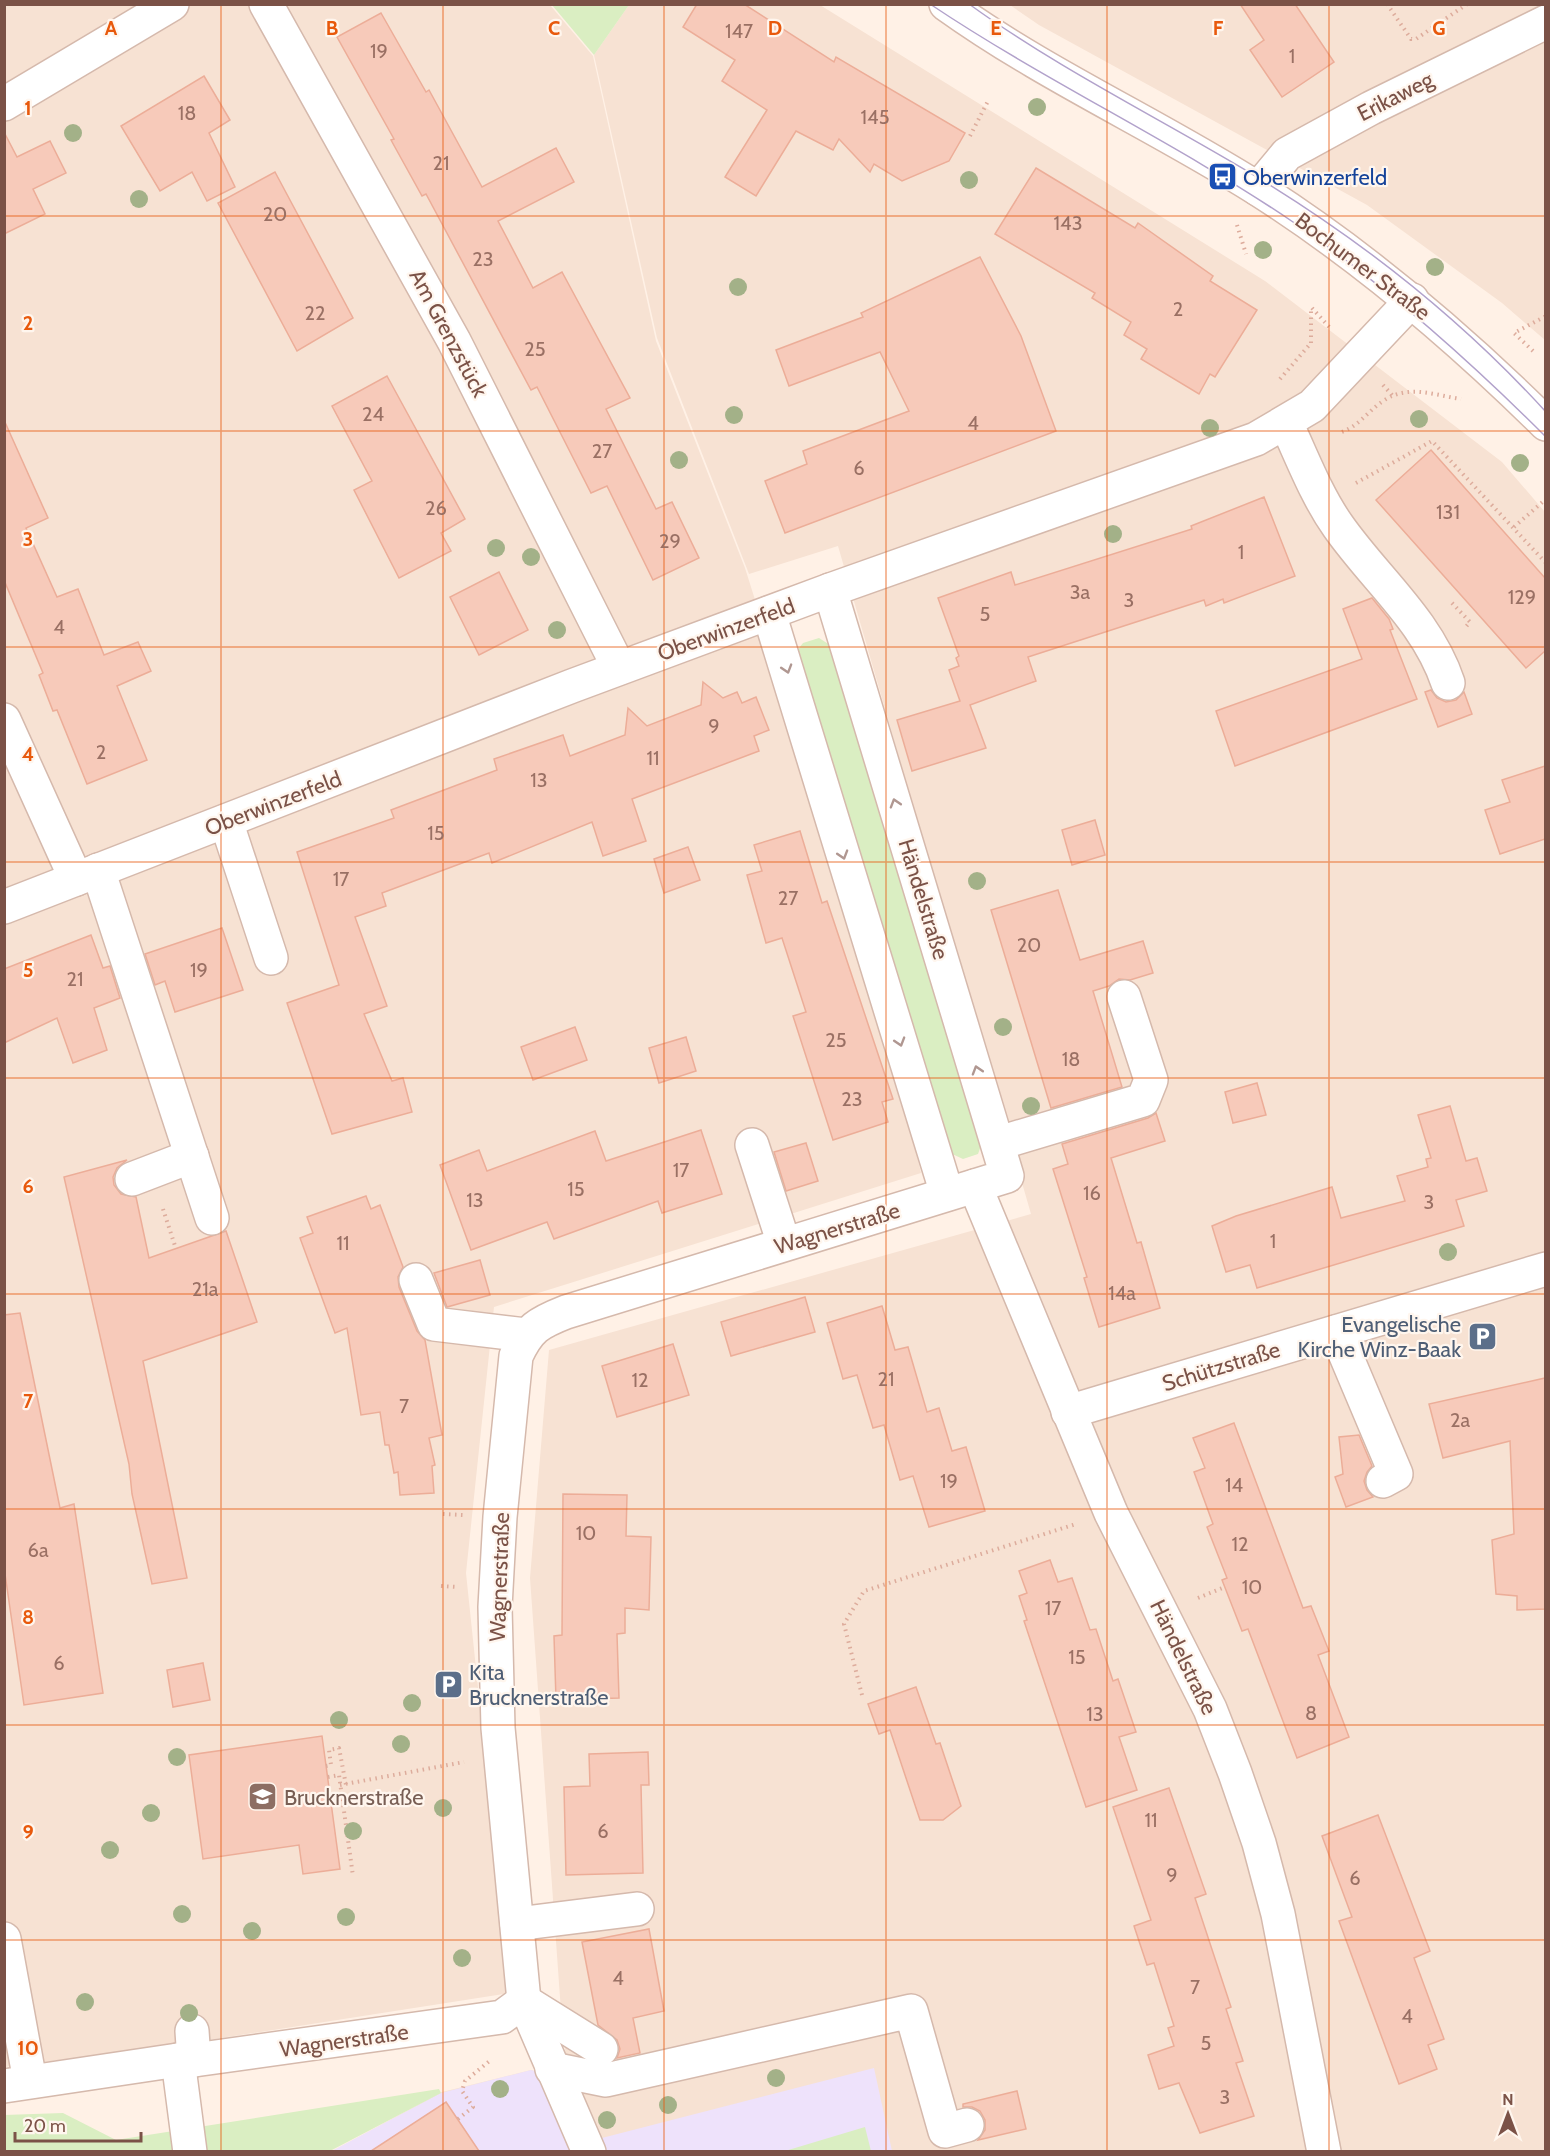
<svg xmlns="http://www.w3.org/2000/svg" width="1550" height="2156" viewBox="0 0 1550 2156" font-family="Cabin,sans-serif">
<style>
.residential{fill:#f7e2d3}
.education{fill:#eee2fb}
.green{fill:#daeec2}
.building{fill:#f7caba;stroke:#ecad98;stroke-width:1.5}
.lines{fill:none;stroke-linecap:round;stroke-linejoin:round}
.minor-casing{stroke:#d5b9ac;stroke-width:36}
.path{stroke:#ddac9c;stroke-width:4;stroke-dasharray:1.5 4.5;stroke-linecap:butt}
.minor{stroke:#fff;stroke-width:33}
.tram{stroke:#b2a2cb;stroke-width:1.5}
.tree{fill:#a3b188}
.oneway{stroke:#b09791}
.grid{fill:none;stroke:#e8590c;stroke-width:1.5;stroke-opacity:0.55}
.labels{text-anchor:middle;stroke-width:4.5;stroke-linejoin:round;paint-order:stroke}
.number-label{font-size:20px;fill:#9a7064}
.street-label{font-size:22px;fill:#7b5247;stroke:#fff6ee}
.transit-label{font-size:22px;fill:#164399;stroke:#fff6ee;text-anchor:start}
.service-label{font-size:22px;fill:#4e5e75;stroke:#fff6ee;text-anchor:end}
.education-label{font-size:22px;fill:#785e54;stroke:#fff6ee;text-anchor:start}
.grid-label{font-size:20px;text-anchor:middle;font-weight:bold;fill:#e8590c;stroke:#fff6ee;stroke-width:4.5;stroke-linejoin:round;paint-order:stroke}
</style>
<rect width="100%" height="100%" fill="#fff1e6"/>
<!-- residential -->
<g class="residential">
<path d="M4,5H550L593,56L656,341L745,568L878,990L921,1173L494,1307L466,1573L510,1993L189,2043L5,2067Z"/>
<path d="M629,5H820L1265,281L1502,462L1545,512V2151L331,2152L442,2092L531,2070L569,2081L562,2025L530,1578L549,1350L1031,1214L838,546L749,574L657,338L594,55Z"/>
<path d="M1010,5H1545V340L1502,303L1367,205L1039,25Z"/>
</g>
<!-- education -->
<path class="education" d="M874,2068L892,2151L330,2152L441,2093L531,2070L569,2081L598,2139Z"/>
<!-- green -->
<g class="green">
<path d="M552,5H629L594,55Z"/>
<path d="M819,638L830,645L983,1140L978,1154L963,1159L950,1153L793,656L803,643Z"/>
<path d="M439,2089L441,2093L330,2151H5L4,2115L63,2113L116,2140Z"/>
<path d="M865,2127L871,2151H785Z"/>
</g>
<!-- building -->
<g class="building">
<path d="M697,4H744L834,62L836,57L965,133L949,161L902,181L874,164L870,172L839,139L833,150L796,131L756,196L725,177L767,110L722,81L735,60L683,27Z"/>
<path d="M1240,4H1295L1334,62L1282,97L1250,50L1264,40Z"/>
<path d="M381,13L426,92L429,90L482,187L556,148L574,182L498,221L533,288L562,272L630,398L606,409L656,509L672,502L699,558L653,580L607,486L591,493L537,387L531,390L426,194L422,196L391,140L394,139L337,37Z"/>
<path d="M204,76L230,120L209,133L235,187L207,201L192,172L160,191L121,126Z"/>
<path d="M4,132L17,157L50,141L66,173L33,189L45,214L4,234Z"/>
<path d="M1036,168L1135,228L1138,223L1213,276L1210,281L1257,310L1215,377L1210,374L1199,394L1141,359L1147,349L1124,335L1131,322L1092,298L1095,293L995,234Z"/>
<path d="M275,172L353,318L297,351L218,203Z"/>
<path d="M980,257L1021,336L1056,431L785,533L765,481L807,464L803,451L909,411L880,352L789,386L776,350L863,317L861,313Z"/>
<path d="M387,376L465,519L441,533L451,551L399,578L354,490L372,481L332,406Z"/>
<path d="M4,420L48,518L26,528L57,597L78,589L104,655L138,642L151,671L117,686L147,760L87,784L57,710L53,711L39,675L43,673L4,580Z"/>
<path d="M1431,450L1545,578V651L1526,668L1376,500Z"/>
<path d="M1264,497L1295,576L1224,603L1223,599L1206,606L1204,600L1028,657L1036,681L970,705L986,748L912,771L897,720L960,701L949,670L959,666L956,658L959,656L938,598L1011,572L1015,585L1192,529L1191,526Z"/>
<path d="M499,572L528,630L479,655L450,597Z"/>
<path d="M1372,598L1389,619L1393,629L1390,630L1417,699L1235,766L1216,711L1362,659L1343,609Z"/>
<path d="M703,682L723,698L737,692L742,703L756,697L769,730L754,736L759,751L632,799L646,841L603,856L592,822L492,863L489,853L382,893L386,906L355,917L387,1006L364,1014L392,1081L403,1078L412,1112L332,1134L287,1003L339,985L297,852L394,818L391,810L497,770L494,759L563,735L570,756L625,735L628,708L647,726L701,705Z"/>
<path d="M1431,690L1437,698L1446,702L1456,700L1464,692L1472,714L1438,727L1425,692Z"/>
<path d="M1545,766V839L1500,854L1485,810L1510,802L1502,780Z"/>
<path d="M1095,820L1105,855L1072,865L1062,830Z"/>
<path d="M800,831L822,903L827,901L893,1099L882,1102L888,1122L833,1140L793,1016L806,1012L782,938L766,943L747,875L762,871L754,845Z"/>
<path d="M688,847L700,880L664,893L654,859Z"/>
<path d="M1058,890L1080,960L1143,941L1153,973L1130,980L1119,979L1109,986L1093,991L1122,1087L1051,1108L991,910Z"/>
<path d="M222,928L243,990L175,1012L165,981L155,985L145,954Z"/>
<path d="M91,935L103,968L110,966L120,998L94,1008L107,1050L73,1063L57,1018L4,1043V969Z"/>
<path d="M575,1027L587,1060L533,1080L521,1047Z"/>
<path d="M686,1037L696,1071L659,1083L649,1048Z"/>
<path d="M1257,1083L1266,1115L1233,1123L1225,1092Z"/>
<path d="M1450,1106L1466,1161L1477,1158L1487,1191L1456,1200L1464,1226L1257,1288L1250,1265L1226,1272L1212,1226L1236,1216L1332,1187L1341,1218L1405,1201L1397,1176L1428,1167L1426,1159L1431,1158L1418,1115Z"/>
<path d="M1156,1113L1165,1141L1111,1158L1137,1243L1141,1242L1160,1308L1099,1327L1084,1278L1087,1277L1053,1169L1068,1164L1062,1144L1148,1118Z"/>
<path d="M701,1130L722,1194L662,1213L658,1201L554,1239L547,1222L471,1250L440,1165L479,1150L487,1171L595,1131L606,1161Z"/>
<path d="M806,1143L818,1181L786,1191L774,1152Z"/>
<path d="M127,1160L117,1168L113,1177L114,1185L121,1194L136,1197L149,1258L226,1231L257,1322L143,1361L187,1578L152,1584L132,1494L129,1464L64,1177Z"/>
<path d="M366,1196L371,1209L380,1205L403,1267L398,1277L399,1287L417,1331L425,1340L442,1435L429,1438L435,1465L432,1466L434,1493L400,1495L398,1472L394,1473L389,1445H385L380,1412L361,1415L347,1328L335,1333L300,1238L313,1233L307,1217Z"/>
<path d="M480,1260L490,1295L447,1307L434,1273Z"/>
<path d="M805,1297L815,1332L731,1356L721,1322Z"/>
<path d="M882,1306L895,1350L908,1347L927,1412L939,1408L952,1451L966,1447L985,1511L929,1527L913,1476L900,1480L884,1425L873,1428L857,1375L843,1379L827,1323Z"/>
<path d="M20,1313L60,1508L74,1504L103,1693L24,1705L4,1567V1315Z"/>
<path d="M673,1344L689,1395L617,1417L602,1366Z"/>
<path d="M1545,1378V1609L1517,1610V1596L1496,1594L1492,1540L1514,1534L1510,1441L1443,1458L1429,1404Z"/>
<path d="M1234,1423L1303,1608L1311,1606L1329,1651L1318,1655L1349,1737L1297,1758L1248,1629L1242,1631L1222,1580L1227,1578L1207,1527L1213,1524L1194,1472L1205,1468L1193,1438Z"/>
<path d="M1359,1435L1372,1466L1367,1472L1364,1481L1367,1490L1373,1497L1346,1507L1335,1477L1343,1474L1339,1437Z"/>
<path d="M563,1494L627,1495L626,1536L651,1537L649,1610L625,1608V1633L617,1634L619,1698L556,1700L554,1636L562,1635Z"/>
<path d="M1050,1560L1058,1582L1072,1578L1090,1630L1096,1629L1113,1681L1118,1679L1136,1732L1119,1737L1137,1790L1086,1807L1024,1621L1027,1620L1019,1596L1027,1593L1019,1571Z"/>
<path d="M203,1663L210,1700L173,1707L167,1670Z"/>
<path d="M916,1687L936,1744L940,1743L961,1806L943,1820H920L890,1730L879,1734L868,1704Z"/>
<path d="M322,1736L340,1869L303,1874L299,1845L203,1859L189,1755Z"/>
<path d="M648,1752L649,1785H641L643,1873L566,1875L564,1787L590,1786L589,1754Z"/>
<path d="M1169,1788L1206,1894L1195,1898L1231,2007L1226,2009L1243,2061L1236,2063L1254,2116L1200,2133L1179,2083L1159,2089L1148,2055L1174,2046L1168,2028L1174,2026L1154,1963L1147,1965L1134,1926L1151,1920L1113,1807Z"/>
<path d="M1378,1815L1430,1951L1414,1958L1444,2039L1428,2045L1437,2069L1399,2084L1339,1921L1352,1917L1322,1836Z"/>
<path d="M649,1929L664,2011L633,2018L640,2053L617,2058L620,2049L617,2040L598,2025L582,1942Z"/>
<path d="M1017,2091L1026,2129L978,2140L985,2130V2120L980,2111L972,2107H963V2104Z"/>
<path d="M446,2102L479,2151H371Z"/>
</g>
<g class="lines">
<defs>
<g id="minor">
<path d="M266,4L454,341L619,668"/>
<path d="M946,4C1045,75 1155,124 1258,189C1363,256 1457,336 1546,424"/>
<path d="M4,104L172,4"/>
<path d="M1258,189L1287,154L1371,108L1546,22"/>
<path d="M1286,423C1302,457 1316,495 1338,526C1375,579 1427,620 1448,683"/>
<path d="M769,613L947,1194"/>
<path d="M4,720L76,879"/>
<path d="M226,821L271,958"/>
<path d="M98,870L212,1218"/>
<path d="M4,907L572,686L830,590L1256,439L1312,406L1412,300"/>
<path d="M999,1143L1143,1100L1151,1080L1124,997"/>
<path d="M752,1145L784,1244"/>
<path d="M132,1179L192,1156"/>
<path d="M975,1186L1111,1513L1210,1709L1235,1773L1259,1843L1278,1914L1324,2152"/>
<path d="M416,1280L434,1324L526,1335"/>
<path d="M1336,1332L1396,1474L1383,1481"/>
<path d="M1068,1412L1546,1269"/>
<path d="M517,1924L637,1909"/>
<path d="M4,1939L30,2081"/>
<path d="M524,2001L601,2049"/>
<path d="M192,2031L194,2060"/>
<path d="M178,2060L190,2152"/>
<path d="M552,2069L606,2080L911,2011L945,2131L967,2125"/>
<path d="M4,2086L178,2060H194L502,2017L524,2001"/>
<path d="M589,2152L524,2001L498,1728L495,1607L500,1517L516,1356C529,1328 538,1323 566,1312L1007,1176L830,590"/>
</g>
</defs>
<!-- minor casing -->
<use href="#minor" class="minor-casing"/>
<!-- path -->
<g class="path">
<path d="M1387,4L1411,39H1416L1467,4"/>
<path d="M970,136L989,99"/>
<path d="M1237,225L1246,254"/>
<path d="M1312,308L1331,329"/>
<path d="M1311,343V308"/>
<path d="M1533,351L1514,333L1546,316"/>
<path d="M1280,379L1311,343"/>
<path d="M1383,385L1393,396"/>
<path d="M1342,432C1360,425 1368,411 1383,401C1408,384 1434,395 1461,399"/>
<path d="M1356,483L1432,441L1546,563"/>
<path d="M1514,527L1546,499"/>
<path d="M1452,603L1470,622L1464,629"/>
<path d="M163,1209L176,1249"/>
<path d="M443,1514L463,1515"/>
<path d="M441,1586L457,1587"/>
<path d="M1198,1598L1225,1587"/>
<path d="M862,1695L844,1624L864,1591L1076,1524"/>
<path d="M326,1766L331,1765L329,1750L339,1748L346,1785"/>
<path d="M328,1777L339,1775L353,1876"/>
<path d="M340,1785L464,1762"/>
<path d="M458,2119L473,2107L462,2091L465,2081L492,2059"/>
</g>
<!-- minor -->
<use href="#minor" class="minor"/>
<!-- tram -->
<g class="tram">
<path d="M930,4C1048,83 1177,143 1293,222C1385,285 1467,358 1546,437"/>
<path d="M969,4C1060,70 1161,119 1257,177C1362,241 1463,321 1546,412"/>
</g>
</g>
<!-- trees -->
<g class="tree">
<circle cx="1037" cy="107" r="9"/>
<circle cx="73" cy="133" r="9"/>
<circle cx="969" cy="180" r="9"/>
<circle cx="139" cy="199" r="9"/>
<circle cx="1263" cy="250" r="9"/>
<circle cx="1435" cy="267" r="9"/>
<circle cx="738" cy="287" r="9"/>
<circle cx="734" cy="415" r="9"/>
<circle cx="1419" cy="419" r="9"/>
<circle cx="1210" cy="428" r="9"/>
<circle cx="679" cy="460" r="9"/>
<circle cx="1520" cy="463" r="9"/>
<circle cx="1113" cy="534" r="9"/>
<circle cx="496" cy="548" r="9"/>
<circle cx="531" cy="557" r="9"/>
<circle cx="557" cy="630" r="9"/>
<circle cx="977" cy="881" r="9"/>
<circle cx="1003" cy="1027" r="9"/>
<circle cx="1031" cy="1106" r="9"/>
<circle cx="1448" cy="1252" r="9"/>
<circle cx="412" cy="1703" r="9"/>
<circle cx="339" cy="1720" r="9"/>
<circle cx="401" cy="1744" r="9"/>
<circle cx="177" cy="1757" r="9"/>
<circle cx="443" cy="1808" r="9"/>
<circle cx="151" cy="1813" r="9"/>
<circle cx="353" cy="1831" r="9"/>
<circle cx="110" cy="1850" r="9"/>
<circle cx="182" cy="1914" r="9"/>
<circle cx="346" cy="1917" r="9"/>
<circle cx="252" cy="1931" r="9"/>
<circle cx="462" cy="1958" r="9"/>
<circle cx="85" cy="2002" r="9"/>
<circle cx="189" cy="2013" r="9"/>
<circle cx="776" cy="2078" r="9"/>
<circle cx="500" cy="2089" r="9"/>
<circle cx="668" cy="2105" r="9"/>
<circle cx="607" cy="2120" r="9"/>
</g>
<!-- one-way arrows -->
<defs><path id="oneway-chevron" d="M-2-3.5L2.5 0L-2 3.5" fill="none" stroke-width="1.6" stroke-linecap="round" stroke-linejoin="round" transform="scale(1.5)"/></defs>
<g class="oneway">
<use href="#oneway-chevron" transform="translate(787 669) rotate(73)"/>
<use href="#oneway-chevron" transform="translate(895 803) rotate(-107)"/>
<use href="#oneway-chevron" transform="translate(843 855) rotate(73)"/>
<use href="#oneway-chevron" transform="translate(900 1042) rotate(73)"/>
<use href="#oneway-chevron" transform="translate(977 1070) rotate(-107)"/>
</g>
<!-- grid -->
<path class="grid" d="M221,4V2152M443,4V2152M664,4V2152M886,4V2152M1107,4V2152M1329,4V2152M4,216H1546M4,431H1546M4,647H1546M4,862H1546M4,1078H1546M4,1294H1546M4,1509H1546M4,1725H1546M4,1940H1546"/>
<!-- icons -->
<defs>
<symbol id="bus-square" viewBox="-11 -11 22 22"><rect x="-9" y="-9" width="18" height="18" rx="4" fill="#1a4fb4" stroke="#fff6ee"/><path d="M-5-6H5V4H4V6H2V4H-2V6H-4V4H-5ZM-3.5-4V0h7V-4ZM-3.5 1.2v1.5H-2V1.2ZM2 1.2v1.5H3.5V1.2Z" fill="#fff"/></symbol>
<symbol id="parking-square" viewBox="-11 -11 22 22"><rect x="-9" y="-9" width="18" height="18" rx="4" fill="#5c6f8a" stroke="#fff6ee"/><path d="M-3.5-5.5H1a3.5 3.5 0 0 1 0 7H-1V5.5H-3.5ZM-1-3.4V-.6H.8a1.4 1.4 0 0 0 0-2.8Z" fill="#fff"/></symbol>
<symbol id="school-square" viewBox="-11 -11 22 22"><rect x="-9" y="-9" width="18" height="18" rx="4" fill="#8d6e63" stroke="#fff6ee"/><path d="M0-5L7-2L0 1L-7-2ZM-4 1L0 2.5L4 1V4Q0 6-4 4Z" fill="#fff"/></symbol>
</defs>
<g fill-rule="evenodd">
<use href="#bus-square" x="1206" y="160" width="33" height="33"/>
<use href="#parking-square" x="1466" y="1320" width="33" height="33"/>
<use href="#parking-square" x="432" y="1668" width="33" height="33"/>
<use href="#school-square" x="246" y="1780" width="33" height="33"/>
</g>
<g class="labels">
<!-- number labels -->
<g class="number-label">
<text x="739" y="38">147</text>
<text x="379" y="58">19</text>
<text x="1292" y="63">1</text>
<text x="187" y="120">18</text>
<text x="875" y="124">145</text>
<text x="441" y="170">21</text>
<text x="275" y="221">20</text>
<text x="1068" y="230">143</text>
<text x="483" y="266">23</text>
<text x="1178" y="316">2</text>
<text x="315" y="320">22</text>
<text x="535" y="356">25</text>
<text x="373" y="421">24</text>
<text x="973" y="430">4</text>
<text x="602" y="458">27</text>
<text x="859" y="475">6</text>
<text x="436" y="515">26</text>
<text x="1448" y="519">131</text>
<text x="670" y="548">29</text>
<text x="1241" y="559">1</text>
<text x="1080" y="599">3a</text>
<text x="1522" y="604">129</text>
<text x="1129" y="607">3</text>
<text x="985" y="621">5</text>
<text x="59" y="634">4</text>
<text x="714" y="733">9</text>
<text x="101" y="759">2</text>
<text x="653" y="765">11</text>
<text x="539" y="787">13</text>
<text x="436" y="840">15</text>
<text x="341" y="886">17</text>
<text x="788" y="905">27</text>
<text x="1029" y="952">20</text>
<text x="199" y="977">19</text>
<text x="75" y="986">21</text>
<text x="836" y="1047">25</text>
<text x="1071" y="1066">18</text>
<text x="852" y="1106">23</text>
<text x="681" y="1177">17</text>
<text x="576" y="1196">15</text>
<text x="1092" y="1200">16</text>
<text x="475" y="1207">13</text>
<text x="1429" y="1209">3</text>
<text x="1273" y="1248">1</text>
<text x="343" y="1250">11</text>
<text x="205" y="1296">21a</text>
<text x="1122" y="1300">14a</text>
<text x="886" y="1386">21</text>
<text x="640" y="1387">12</text>
<text x="404" y="1413">7</text>
<text x="1460" y="1427">2a</text>
<text x="949" y="1488">19</text>
<text x="1234" y="1492">14</text>
<text x="586" y="1540">10</text>
<text x="1240" y="1551">12</text>
<text x="38" y="1557">6a</text>
<text x="1252" y="1594">10</text>
<text x="1053" y="1615">17</text>
<text x="1077" y="1664">15</text>
<text x="59" y="1670">6</text>
<text x="1311" y="1720">8</text>
<text x="1095" y="1721">13</text>
<text x="1151" y="1827">11</text>
<text x="603" y="1838">6</text>
<text x="1172" y="1882">9</text>
<text x="1355" y="1885">6</text>
<text x="618" y="1985">4</text>
<text x="1195" y="1994">7</text>
<text x="1407" y="2023">4</text>
<text x="1206" y="2050">5</text>
<text x="1225" y="2104">3</text>
</g>
<!-- street labels -->
<g class="street-label">
<text transform="translate(1395 96) rotate(-27)" y="8">Erikaweg</text>
<text transform="translate(1363 266) rotate(37)" y="8">Bochumer Straße</text>
<text transform="translate(449 333) rotate(62)" y="8">Am Grenzstück</text>
<text transform="translate(726 629) rotate(-20)" y="8">Oberwinzerfeld</text>
<text transform="translate(273 803) rotate(-21)" y="8">Oberwinzerfeld</text>
<text transform="translate(924 899) rotate(73)" y="8">Händelstraße</text>
<text transform="translate(837 1228) rotate(-17)" y="8">Wagnerstraße</text>
<text transform="translate(1221 1366) rotate(-17)" y="8">Schützstraße</text>
<text transform="translate(499 1577) rotate(-88)" y="8">Wagnerstraße</text>
<text transform="translate(1184 1657) rotate(64)" y="8">Händelstraße</text>
<text transform="translate(344 2040) rotate(-8)" y="8">Wagnerstraße</text>
</g>
<!-- transit labels -->
<g class="transit-label">
<text x="1243" y="185">Oberwinzerfeld</text>
</g>
<!-- service labels -->
<g class="service-label">
<text x="1461" y="1332">Evangelische<tspan x="1461" dy="25">Kirche Winz-Baak</tspan></text>
<text x="469" y="1680" text-anchor="start">Kita<tspan x="469" dy="25">Brucknerstraße</tspan></text>
</g>
<!-- education labels -->
<g class="education-label">
<text x="284" y="1805">Brucknerstraße</text>
</g>
</g>
<g class="grid-label">
<text x="111" y="35">A</text>
<text x="332" y="35">B</text>
<text x="554" y="35">C</text>
<text x="775" y="35">D</text>
<text x="996" y="35">E</text>
<text x="1218" y="35">F</text>
<text x="1439" y="35">G</text>
<text x="28" y="115">1</text>
<text x="28" y="330">2</text>
<text x="28" y="546">3</text>
<text x="28" y="761">4</text>
<text x="28" y="977">5</text>
<text x="28" y="1193">6</text>
<text x="28" y="1408">7</text>
<text x="28" y="1624">8</text>
<text x="28" y="1839">9</text>
<text x="28" y="2055">10</text>
</g>
<!-- border -->
<rect width="1550" height="2156" fill="none" stroke="#7b5247" stroke-width="12"/>
<!-- north arrow -->
<g transform="translate(1508 2114)" stroke="#fff6ee" stroke-width="4.5" paint-order="stroke">
<path d="M0-4.5L10 22L0 15L-10 22Z" fill="#7b5247"/>
<text y="-9" font-size="16" font-weight="bold" text-anchor="middle" fill="#7b5247">N</text>
</g>
<!-- scale -->
<path d="M15 2132v9h126v-9" fill="none" stroke="#7b5247" stroke-width="3"/>
<text x="24" y="2132" font-size="18" fill="#7b5247" stroke="#fff6ee" stroke-width="4.5" paint-order="stroke">20 m</text>
</svg>
